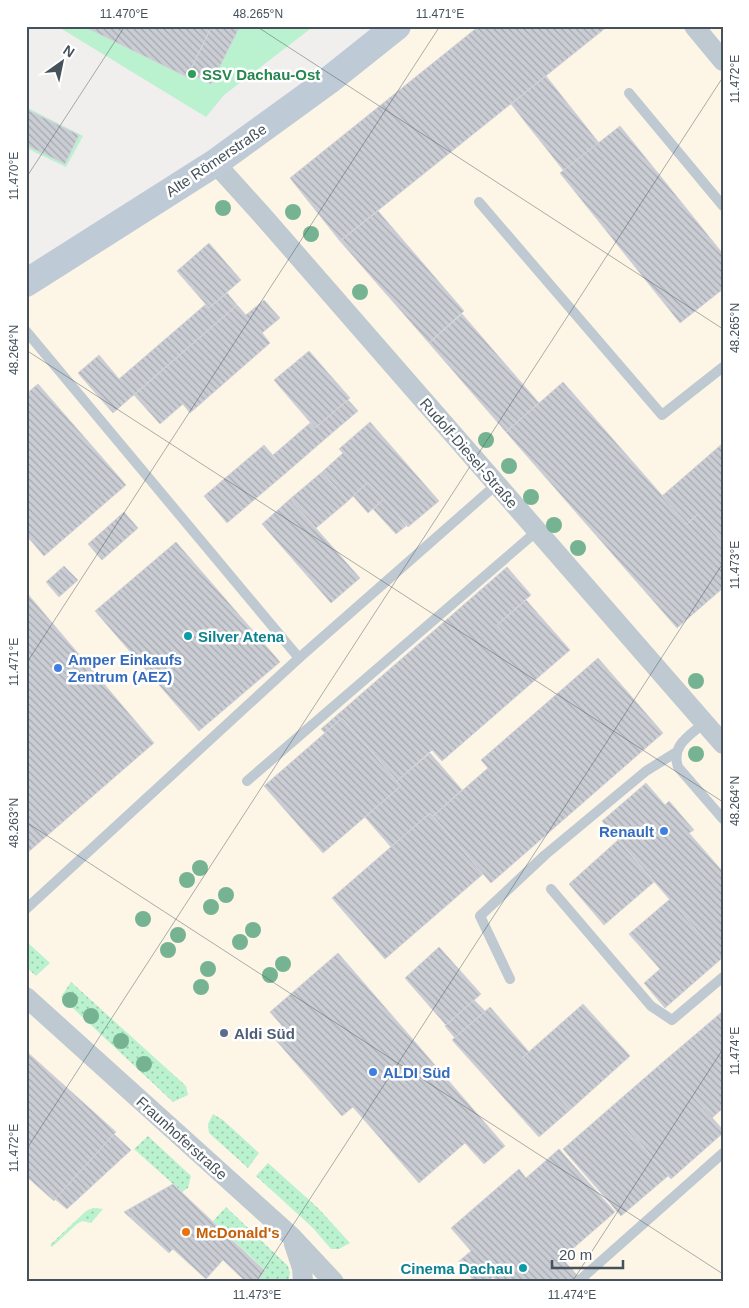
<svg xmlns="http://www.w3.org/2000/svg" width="749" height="1308" font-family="Arial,sans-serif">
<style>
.commercial{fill:#fdf6e6}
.grass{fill:url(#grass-dots)}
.pitch{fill:#baf1ce}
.building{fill:url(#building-back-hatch);stroke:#d2d4da}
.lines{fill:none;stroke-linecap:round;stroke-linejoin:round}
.lane{stroke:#bec9d1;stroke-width:10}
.street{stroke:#bec9d1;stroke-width:20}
.secondary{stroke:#becad6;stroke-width:28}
.tree{fill:#76b393}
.ticks{fill:none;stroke:#45525c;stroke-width:1;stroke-opacity:0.45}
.leisure-dot{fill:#2e9e5b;stroke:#fff;stroke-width:2}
.culture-dot{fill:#0f9aa8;stroke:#fff;stroke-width:2}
.shop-dot{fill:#3f7fe0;stroke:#fff;stroke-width:2}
.service-dot{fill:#5c6f8a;stroke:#fff;stroke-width:2}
.food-dot{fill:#e8710a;stroke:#fff;stroke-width:2}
.labels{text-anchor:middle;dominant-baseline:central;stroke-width:5;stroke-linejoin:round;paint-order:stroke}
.leisure-label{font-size:15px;font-weight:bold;fill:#27864d;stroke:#fff;text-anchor:start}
.street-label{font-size:15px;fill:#45525c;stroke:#fff}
.culture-label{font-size:15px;font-weight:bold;fill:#0d838f;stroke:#fff;text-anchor:start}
.shop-label{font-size:15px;font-weight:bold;fill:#366cbe;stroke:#fff;text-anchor:start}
.service-label{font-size:15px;font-weight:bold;fill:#4e5e75;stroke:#fff;text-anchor:start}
.food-label{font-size:15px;font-weight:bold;fill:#c56008;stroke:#fff;text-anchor:start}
.neatline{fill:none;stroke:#45525c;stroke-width:2}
.ticks-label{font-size:12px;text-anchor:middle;fill:#45525c}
</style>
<defs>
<pattern id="grass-dots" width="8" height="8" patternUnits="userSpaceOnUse" patternTransform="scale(1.25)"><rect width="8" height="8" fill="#baf1ce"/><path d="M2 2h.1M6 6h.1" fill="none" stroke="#99c6aa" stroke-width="1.8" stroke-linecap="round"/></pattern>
<pattern id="building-back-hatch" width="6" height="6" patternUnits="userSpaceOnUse" patternTransform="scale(1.25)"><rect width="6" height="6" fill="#cacdd3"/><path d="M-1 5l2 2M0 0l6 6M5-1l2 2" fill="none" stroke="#a6a9ae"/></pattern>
</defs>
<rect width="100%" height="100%" fill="#f1eeee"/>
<polygon class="commercial" points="391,26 723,26 723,1282 26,1282 26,283"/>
<g class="grass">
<polygon points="26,941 50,963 36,976 26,967"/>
<polygon points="71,982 186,1086 188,1095 173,1102 61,997"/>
<polygon points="213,1114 223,1120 259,1153 248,1168 209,1133 208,1124"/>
<polygon points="148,1136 191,1176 188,1188 182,1192 134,1149"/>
<polygon points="268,1163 318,1208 350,1243 339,1249 331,1249 313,1228 256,1176"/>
<polygon points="226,1207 288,1266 290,1273 288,1282 255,1282 265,1270 213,1221"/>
<polygon points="93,1208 103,1209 91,1223 82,1221 77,1224 52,1247 50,1245 86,1211"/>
</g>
<g class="pitch">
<polygon points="57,26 314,26 224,95 206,117"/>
<polygon points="26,107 83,136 66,167 26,148"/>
</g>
<g class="building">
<polygon points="83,26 212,26 187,77"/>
<polygon points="212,26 240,26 211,84 189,73"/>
<polygon points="479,26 608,26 340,241 290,178"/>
<polygon points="546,76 599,143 564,171 511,104"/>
<polygon points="26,109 79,135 65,164 26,145"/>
<polygon points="620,126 723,254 723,289 680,323 560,173"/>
<polygon points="378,211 464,311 429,343 340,241"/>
<polygon points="209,243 241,280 209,308 177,271"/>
<polygon points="227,293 237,305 113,413 78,373 99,355 119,379 206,304 209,308"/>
<polygon points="264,300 280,318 262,333 270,343 190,413 183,404 160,424 134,395 237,305 246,315"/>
<polygon points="462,314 539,403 506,432 429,343"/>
<polygon points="309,351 350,398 315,428 274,380"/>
<polygon points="563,382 687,524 698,514 723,543 723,588 677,628 506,432"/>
<polygon points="38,384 126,485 44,556 26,535 26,394"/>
<polygon points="348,400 358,411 332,433 322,422"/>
<polygon points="322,422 332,433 287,472 273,455 310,423 315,428"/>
<polygon points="370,422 439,501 408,527 368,482 348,501 322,472 343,453 339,449"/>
<polygon points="723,443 723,543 698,514 687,524 662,496"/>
<polygon points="264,445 287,472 227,523 204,496"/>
<polygon points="322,472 348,501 316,528 290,499"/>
<polygon points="368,482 384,499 368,513 353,496"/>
<polygon points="290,499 360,578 331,603 262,524"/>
<polygon points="384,499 406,526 396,534 373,509"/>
<polygon points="124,512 138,528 102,560 88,544"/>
<polygon points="176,542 280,662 199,731 95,611"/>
<polygon points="64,566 78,580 59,597 46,582"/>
<polygon points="507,567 531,595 497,625 541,675 442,761 432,750 397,781 342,718 325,733 321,729"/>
<polygon points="26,592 154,743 26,854"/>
<polygon points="526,600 570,650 541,675 497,625"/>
<polygon points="598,658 663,733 491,883 433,816 488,768 481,760"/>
<polygon points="342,718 401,786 323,853 264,786"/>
<polygon points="430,753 462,790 433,816 430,813 391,847 365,817 401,786 397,781"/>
<polygon points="646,783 665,805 669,801 694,830 689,833 723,872 723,957 721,959 602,821"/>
<polygon points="430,813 483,874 385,959 332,898"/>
<polygon points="618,840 654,882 604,925 569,884"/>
<polygon points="670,899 721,959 665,1008 644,983 660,969 629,934"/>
<polygon points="439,947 481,994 446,1025 405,978"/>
<polygon points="338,953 505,1146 484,1164 465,1143 419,1183 353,1107 342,1116 274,1038 285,1029 270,1012"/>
<polygon points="474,1000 485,1011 455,1038 445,1026"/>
<polygon points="583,1004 630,1056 570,1110 523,1057"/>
<polygon points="490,1007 529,1052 523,1057 570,1110 539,1137 452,1040"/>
<polygon points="723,1011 723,1108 712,1118 663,1062"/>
<polygon points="26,1051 116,1132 54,1201 26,1176"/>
<polygon points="663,1062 723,1130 723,1133 671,1179 610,1108"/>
<polygon points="610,1108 668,1176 621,1216 563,1149"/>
<polygon points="114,1134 131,1150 67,1209 55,1199"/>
<polygon points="559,1149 615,1212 562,1258 583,1282 498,1282 493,1277 487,1282 475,1282 458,1262 471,1251 451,1228 519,1169 526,1178"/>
<polygon points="173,1184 265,1271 255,1282 246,1282 223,1260 206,1279 173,1249 169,1253 124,1212"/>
</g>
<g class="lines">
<g class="lane">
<polyline points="629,93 723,206"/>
<polyline points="479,202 662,415 723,367"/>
<polyline points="26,331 299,658"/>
<path d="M704,723C689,736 671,745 678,767L723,819"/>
<polyline points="247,781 537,531"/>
<polyline points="551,889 651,1006 672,1020 723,977"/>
<polyline points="26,909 299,658 497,484"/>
<polyline points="510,979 480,916 545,855 646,771 675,753"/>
<polyline points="581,1279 723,1153"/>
</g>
<g class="street">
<polyline points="694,26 723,61"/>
<polyline points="215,163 262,215 723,744"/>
<polyline points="26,997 292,1237 334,1282"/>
<polyline points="294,1244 302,1268 303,1282"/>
</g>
<polyline class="secondary" points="26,283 215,163 328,81 397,26"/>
</g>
<g class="tree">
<circle cx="223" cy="208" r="8"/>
<circle cx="293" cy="212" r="8"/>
<circle cx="311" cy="234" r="8"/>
<circle cx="360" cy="292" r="8"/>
<circle cx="486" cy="440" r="8"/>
<circle cx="509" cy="466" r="8"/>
<circle cx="531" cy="497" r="8"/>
<circle cx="554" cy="525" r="8"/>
<circle cx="578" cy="548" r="8"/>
<circle cx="696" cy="681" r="8"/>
<circle cx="696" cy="754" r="8"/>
<circle cx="200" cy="868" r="8"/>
<circle cx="187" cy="880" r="8"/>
<circle cx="226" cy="895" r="8"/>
<circle cx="211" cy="907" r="8"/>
<circle cx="143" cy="919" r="8"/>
<circle cx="253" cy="930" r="8"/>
<circle cx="178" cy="935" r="8"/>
<circle cx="240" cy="942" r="8"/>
<circle cx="168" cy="950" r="8"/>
<circle cx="283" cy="964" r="8"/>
<circle cx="208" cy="969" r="8"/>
<circle cx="270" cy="975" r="8"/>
<circle cx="201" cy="987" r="8"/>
<circle cx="70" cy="1000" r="8"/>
<circle cx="91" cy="1016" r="8"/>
<circle cx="121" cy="1041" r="8"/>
<circle cx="144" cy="1064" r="8"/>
</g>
<path class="ticks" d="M256,26L723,329M26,178L125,26M26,350L723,802M26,664L440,26M26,822L723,1274M26,1150L723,77M256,1282L723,563M572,1282L723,1049"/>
<circle class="leisure-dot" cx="192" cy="74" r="5"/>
<g class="culture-dot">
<circle cx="188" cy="636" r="5"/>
<circle cx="523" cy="1268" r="5"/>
</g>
<g class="shop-dot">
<circle cx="58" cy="668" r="5"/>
<circle cx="664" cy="831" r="5"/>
<circle cx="373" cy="1072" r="5"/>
</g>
<circle class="service-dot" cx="224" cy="1033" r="5"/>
<circle class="food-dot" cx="186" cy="1232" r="5"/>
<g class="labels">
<g class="leisure-label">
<text x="202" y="74">SSV Dachau-Ost</text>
</g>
<g class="street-label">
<text transform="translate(216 160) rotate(-34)">Alte Römerstraße</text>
<text transform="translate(469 453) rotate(49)">Rudolf-Diesel-Straße</text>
<text transform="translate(182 1138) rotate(42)">Fraunhoferstraße</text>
</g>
<g class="culture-label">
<text x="198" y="636">Silver Atena</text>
<text x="513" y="1268" text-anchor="end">Cinema Dachau</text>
</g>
<g class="shop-label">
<text x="68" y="659">Amper Einkaufs<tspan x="68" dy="17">Zentrum (AEZ)</tspan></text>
<text x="654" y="831" text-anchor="end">Renault</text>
<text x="383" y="1072">ALDI Süd</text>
</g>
<g class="service-label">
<text x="234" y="1033">Aldi Süd</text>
</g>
<g class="food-label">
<text x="196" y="1232">McDonald's</text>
</g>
</g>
<rect width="749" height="1308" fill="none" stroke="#ffffff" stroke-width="55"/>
<g transform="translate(62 62) rotate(33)" stroke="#ffffff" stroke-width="4" paint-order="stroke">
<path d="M0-4L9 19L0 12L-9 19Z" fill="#45525c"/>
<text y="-8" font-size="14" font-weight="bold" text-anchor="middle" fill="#45525c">N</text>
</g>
<path d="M552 1260v8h71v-8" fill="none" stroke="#45525c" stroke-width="2.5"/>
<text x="559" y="1260" font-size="15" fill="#45525c" stroke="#ffffff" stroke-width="4" paint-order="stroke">20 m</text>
<rect x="28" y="28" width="694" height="1252" class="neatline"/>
<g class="ticks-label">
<text x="124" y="18">11.470°E</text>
<text x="258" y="18">48.265°N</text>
<text x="440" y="18">11.471°E</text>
<text transform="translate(735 79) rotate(-90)" y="4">11.472°E</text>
<text transform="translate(14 176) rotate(-90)" y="4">11.470°E</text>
<text transform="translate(735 328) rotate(-90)" y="4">48.265°N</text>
<text transform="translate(14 350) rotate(-90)" y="4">48.264°N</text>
<text transform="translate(735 565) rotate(-90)" y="4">11.473°E</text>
<text transform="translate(14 662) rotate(-90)" y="4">11.471°E</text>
<text transform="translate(735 801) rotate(-90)" y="4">48.264°N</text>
<text transform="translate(14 823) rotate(-90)" y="4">48.263°N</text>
<text transform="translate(735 1051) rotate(-90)" y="4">11.474°E</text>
<text transform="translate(14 1148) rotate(-90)" y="4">11.472°E</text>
<text x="257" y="1299">11.473°E</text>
<text x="572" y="1299">11.474°E</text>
</g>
</svg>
